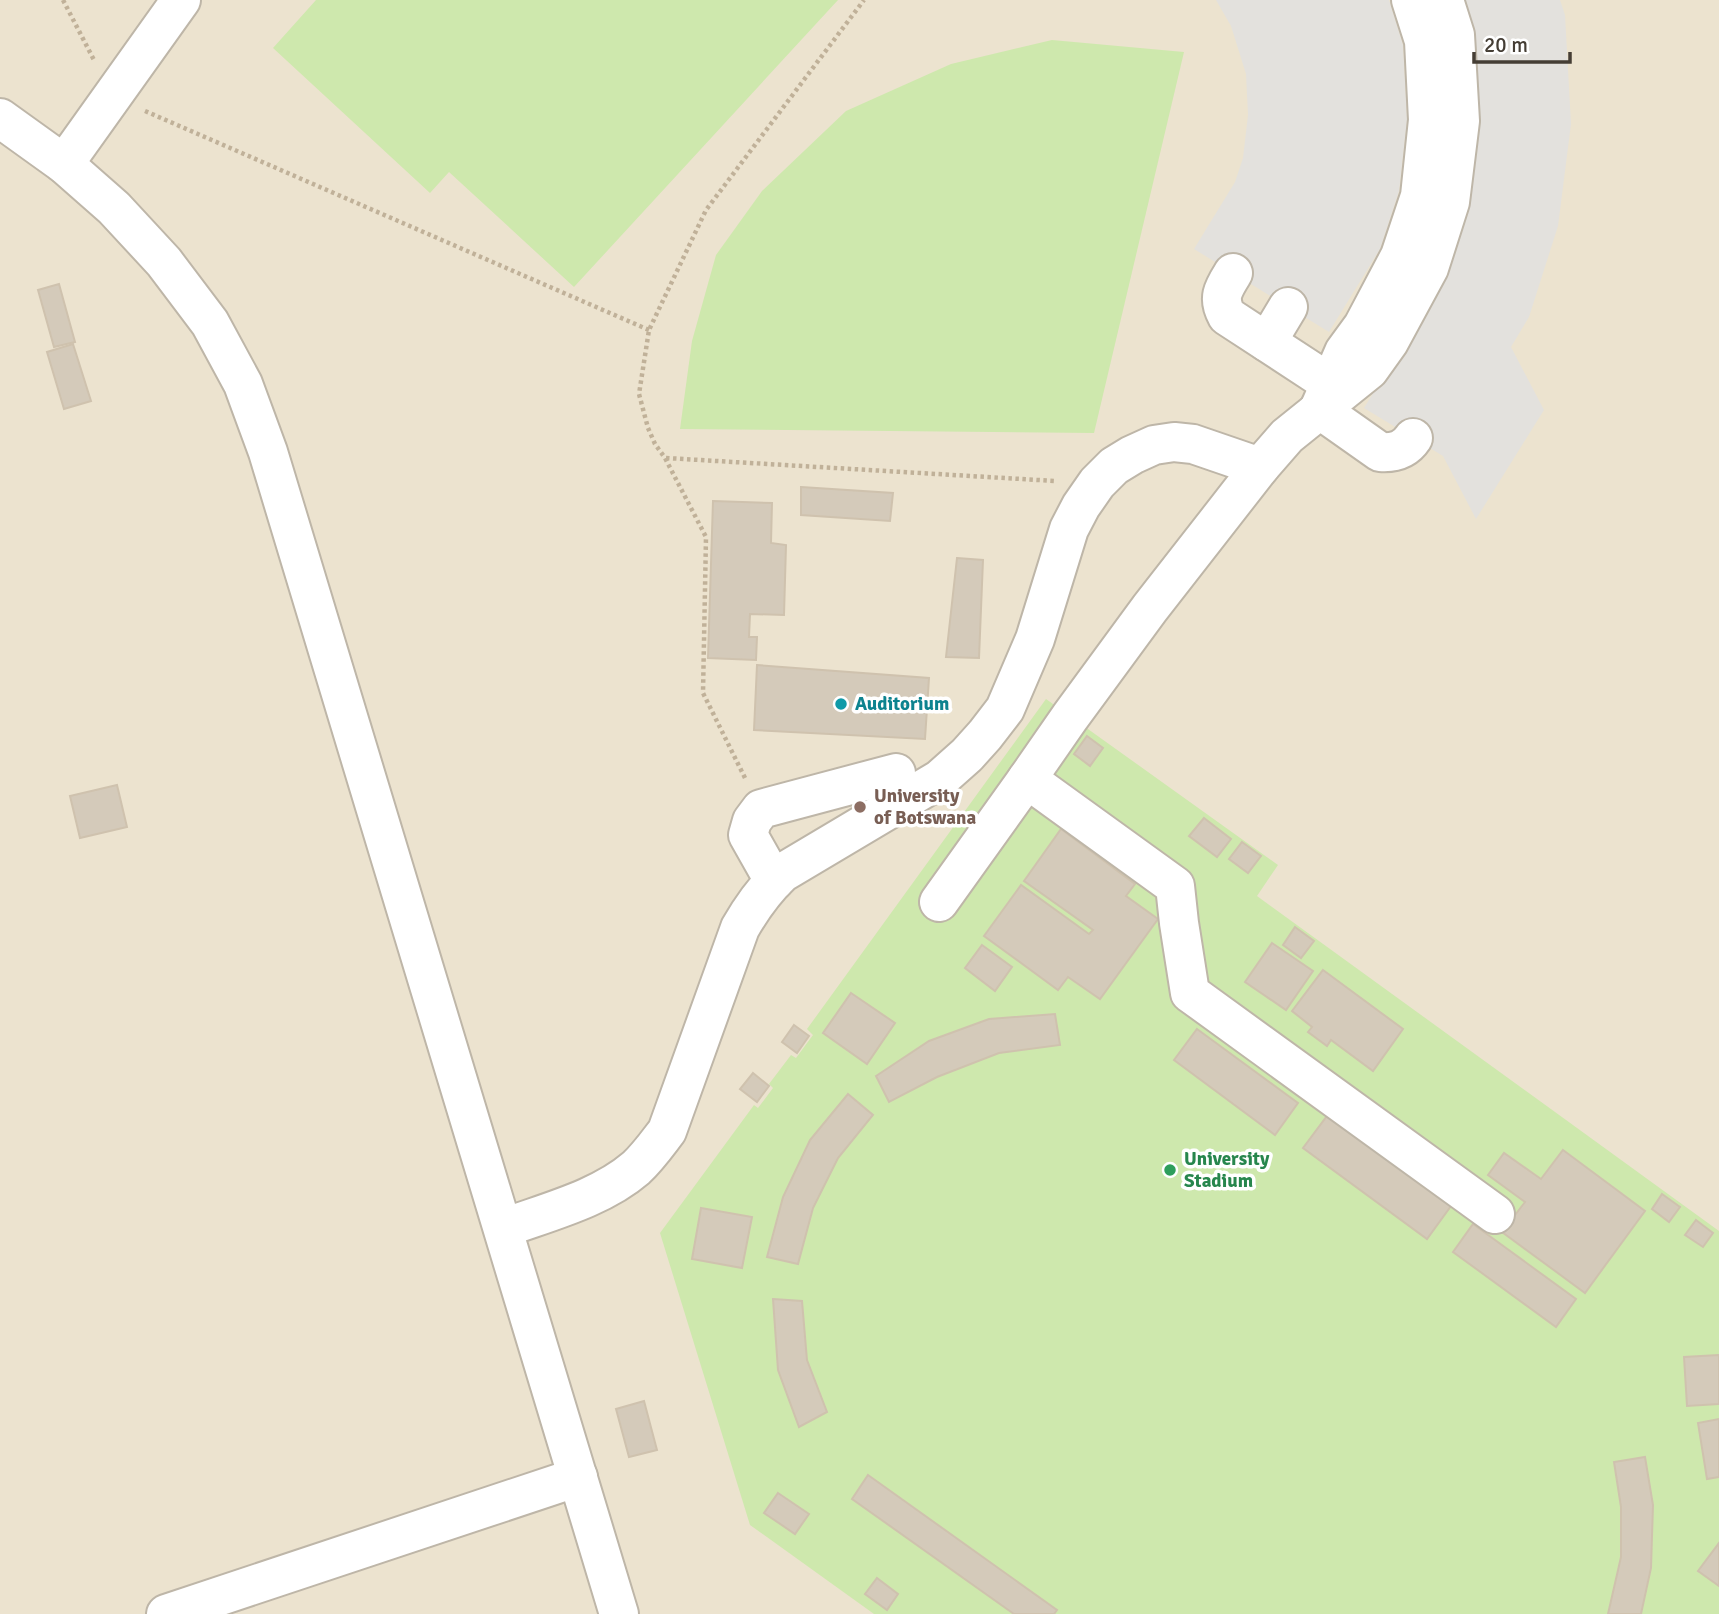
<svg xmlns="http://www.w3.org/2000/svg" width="1719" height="1614" font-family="Signika,sans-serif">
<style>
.education{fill:#ece3cf}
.green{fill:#cee8ad}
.parking{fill:#e3e1dd}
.building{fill:#d4caba;stroke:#cfc2ae;stroke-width:2}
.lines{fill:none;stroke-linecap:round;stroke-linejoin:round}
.minor-casing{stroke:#beb6a8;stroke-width:42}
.path{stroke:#c0b199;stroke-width:4.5;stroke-dasharray:3.5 3.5;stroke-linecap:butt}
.minor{stroke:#fff;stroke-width:38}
.culture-dot{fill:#0f9aa8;stroke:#fff;stroke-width:2.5}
.education-dot{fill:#8d6e63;stroke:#fff;stroke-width:2.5}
.leisure-dot{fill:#2e9e5b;stroke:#fff;stroke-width:2.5}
.labels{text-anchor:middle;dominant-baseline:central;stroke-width:7;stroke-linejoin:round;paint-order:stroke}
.culture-label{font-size:19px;font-weight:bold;fill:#0d838f;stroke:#fff;text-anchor:start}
.education-label{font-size:19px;font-weight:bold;fill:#785e54;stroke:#fff;text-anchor:start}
.leisure-label{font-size:19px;font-weight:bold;fill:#27864d;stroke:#fff;text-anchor:start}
</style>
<rect width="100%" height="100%" fill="#f3eee5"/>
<rect class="education" x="0" y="0" width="1719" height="1614"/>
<g class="green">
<polygon points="316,0 838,0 574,287 449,172 430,193 273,48"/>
<polygon points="1052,40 1184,52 1094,433 680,429 692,341 716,255 762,191 846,111 951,64"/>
<polygon points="1046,699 1278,865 1257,896 1719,1231 1719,1614 874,1614 750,1525 660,1233 754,1105 758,1108 773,1088 769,1084 791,1055 796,1058 813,1035 807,1029"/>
</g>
<g class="parking">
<polygon points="1216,0 1389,0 1403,45 1407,120 1399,191 1380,249 1329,332 1194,249 1235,182 1243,158 1248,115 1246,74 1231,26"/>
<polygon points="1462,0 1560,0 1565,15 1571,124 1558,226 1529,317 1511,347 1544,410 1476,519 1443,456 1364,408 1444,278"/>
</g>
<g class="building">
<polygon points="59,284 75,342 54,347 38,290"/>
<polygon points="73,344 91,401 64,409 47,352"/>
<polygon points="801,487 893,493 890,521 801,515"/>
<polygon points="713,501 772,503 771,543 786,545 784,615 750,614 749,637 757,637 756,660 708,658"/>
<polygon points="957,558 983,560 979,658 946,657"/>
<polygon points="757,665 929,678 925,739 754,730"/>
<polygon points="1087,736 1103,748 1090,766 1074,754"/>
<polygon points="117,785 127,827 80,838 70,796"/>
<polygon points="1204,818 1231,839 1217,857 1189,836"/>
<polygon points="1061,829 1135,884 1126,896 1158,919 1100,999 1068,977 1058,990 984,936 1021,885 1089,934 1093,930 1024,881"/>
<polygon points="1242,842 1261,856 1248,873 1229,859"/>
<polygon points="1295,927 1314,941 1301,958 1283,945"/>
<polygon points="1272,943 1313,971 1286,1010 1245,982"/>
<polygon points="982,945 1012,967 995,991 965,968"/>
<polygon points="1323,970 1403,1029 1373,1071 1331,1040 1327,1046 1308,1032 1312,1027 1292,1011"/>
<polygon points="851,993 895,1023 867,1064 823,1033"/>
<polygon points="1055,1014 1060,1045 999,1053 937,1077 889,1102 876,1076 929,1041 989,1019"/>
<polygon points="794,1025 809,1036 797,1053 782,1042"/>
<polygon points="1197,1029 1298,1103 1275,1135 1174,1060"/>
<polygon points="753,1073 769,1086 757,1102 740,1089"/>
<polygon points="848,1094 873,1115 838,1158 813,1208 798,1264 767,1257 783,1197 810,1140"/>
<polygon points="1327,1116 1451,1206 1427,1239 1303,1148"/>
<polygon points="1563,1150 1645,1211 1585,1293 1502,1232 1525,1202 1488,1175 1504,1153 1541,1179"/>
<polygon points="1662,1194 1680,1207 1669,1222 1652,1209"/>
<polygon points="701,1208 752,1217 742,1268 692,1259"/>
<polygon points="1696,1220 1713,1233 1703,1247 1685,1235"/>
<polygon points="1473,1224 1576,1299 1556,1327 1453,1252"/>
<polygon points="773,1299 802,1301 807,1360 827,1412 799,1427 778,1370"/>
<polygon points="1719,1355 1719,1404 1687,1406 1684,1357"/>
<polygon points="644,1401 657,1450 629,1457 616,1409"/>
<polygon points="1719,1419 1719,1477 1707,1479 1698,1423"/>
<polygon points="1645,1457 1653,1505 1651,1568 1641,1614 1608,1614 1621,1557 1621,1507 1614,1462"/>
<polygon points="868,1475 1057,1610 1054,1614 1014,1614 852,1499"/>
<polygon points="778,1493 809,1514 795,1534 764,1513"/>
<polygon points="1719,1543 1719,1586 1698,1571"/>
<polygon points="877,1578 898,1594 887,1610 865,1594"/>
</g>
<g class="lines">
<defs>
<g id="minor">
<polyline points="0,118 64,164 114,208 164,262 210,323 243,384 268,452 619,1614"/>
<polyline points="64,164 181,0"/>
<path d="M1233,273C1223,289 1217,298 1227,316L1331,384"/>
<polyline points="1267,342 1288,307"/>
<polyline points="1320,407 1344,352 1363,326 1400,256 1420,196 1428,120 1424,41 1411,0"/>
<path d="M1319,409L1380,452C1394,453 1405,450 1413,438"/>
<polyline points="1027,779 1175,886 1179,923 1190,993 1495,1214"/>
<polyline points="774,881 748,835 752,821 761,809 896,773"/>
<polyline points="939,902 1027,779 1070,717 1150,608 1260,467 1287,436 1369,370 1389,342 1429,268 1450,202 1460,121 1455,35 1444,0"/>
<path d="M504,1228C547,1212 600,1199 636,1168C648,1157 657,1144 667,1131L740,928C752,907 764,890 782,873L940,779L967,755L985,735L1005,709L1035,639L1069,529L1081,506L1097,483L1114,466L1132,455L1154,445L1174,442L1193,444L1260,467"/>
<polyline points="166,1614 578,1477"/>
</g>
</defs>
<use href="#minor" class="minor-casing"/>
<g class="path">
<polyline points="63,0 95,62"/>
<polyline points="145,111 649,330"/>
<polyline points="666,458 1055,481"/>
<polyline points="745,778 703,693 706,537 665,458 655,444 648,428 639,394 649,330 706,210 864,0"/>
</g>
<use href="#minor" class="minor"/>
</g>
<circle class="culture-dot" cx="841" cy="704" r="7"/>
<circle class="education-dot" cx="860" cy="807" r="7"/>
<circle class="leisure-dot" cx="1170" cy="1170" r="7"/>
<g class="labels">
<g class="culture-label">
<text x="855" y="704">Auditorium</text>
</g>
<g class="education-label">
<text x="874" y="796">University<tspan x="874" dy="22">of Botswana</tspan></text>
</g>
<g class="leisure-label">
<text x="1184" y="1159">University<tspan x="1184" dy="22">Stadium</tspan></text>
</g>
</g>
<path d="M1474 52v10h96v-10" fill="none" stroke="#453e35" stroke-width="3.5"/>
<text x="1484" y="52" font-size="21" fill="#453e35" stroke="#ffffff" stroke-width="5" paint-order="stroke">20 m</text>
</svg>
